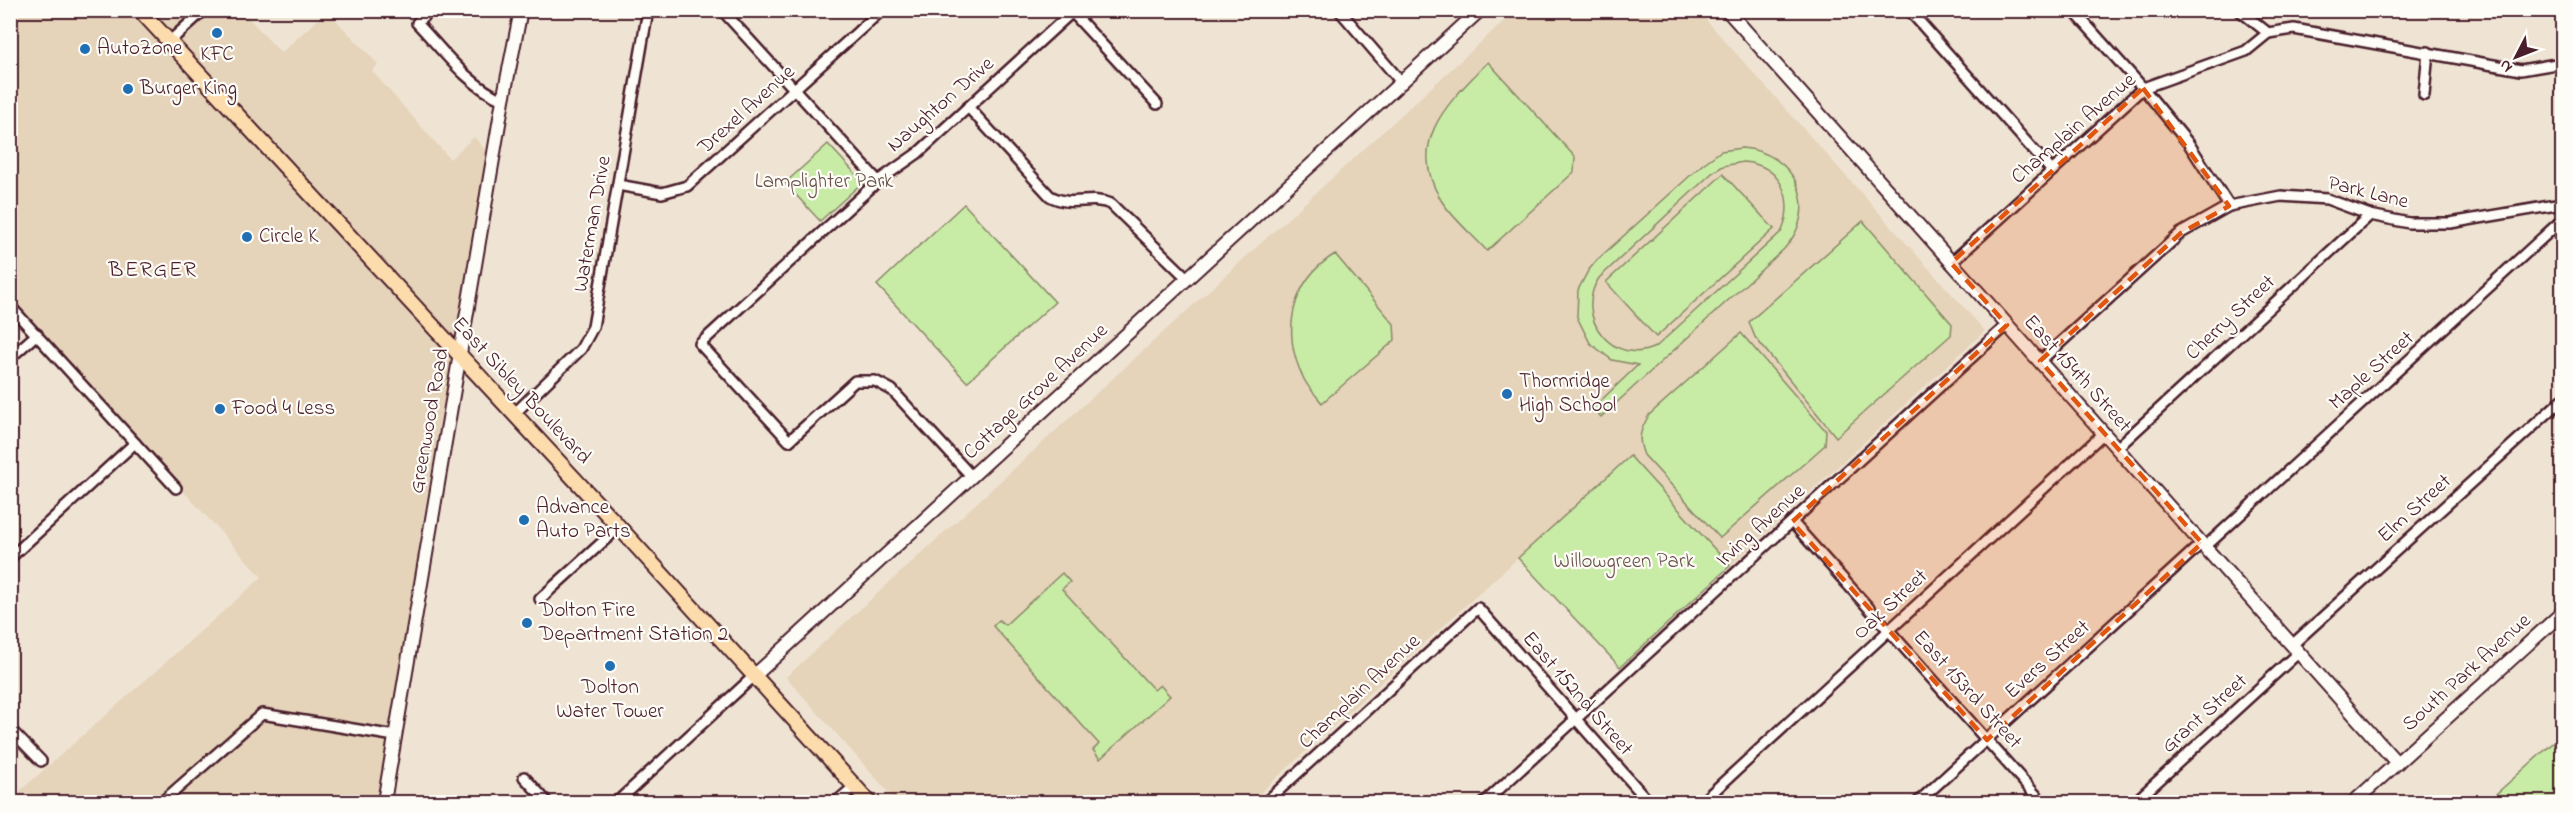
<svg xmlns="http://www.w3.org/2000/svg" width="2573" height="813" font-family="'Indie Flower',sans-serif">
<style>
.built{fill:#e5d3ba}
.green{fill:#c8eca5;stroke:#898668;stroke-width:1.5;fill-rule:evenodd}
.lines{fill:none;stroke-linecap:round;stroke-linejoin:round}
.street-casing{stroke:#4a1f2b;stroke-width:14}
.secondary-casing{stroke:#4a1f2b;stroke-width:16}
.primary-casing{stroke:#4a1f2b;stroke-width:18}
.street{stroke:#fdfcf7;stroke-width:9}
.secondary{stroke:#fdfcf7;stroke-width:12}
.primary{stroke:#fcdcac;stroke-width:14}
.marked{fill:#e0560e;fill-opacity:0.2;stroke:#e0560e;stroke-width:4.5;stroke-dasharray:12 8;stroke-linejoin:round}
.poi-dot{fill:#1f6fb2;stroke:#fdfcf7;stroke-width:2}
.labels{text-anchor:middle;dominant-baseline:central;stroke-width:4.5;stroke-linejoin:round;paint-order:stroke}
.poi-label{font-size:21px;fill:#4a1f2b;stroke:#fdfcf7;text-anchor:start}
.street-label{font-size:21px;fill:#4a1f2b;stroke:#fdfcf7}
.park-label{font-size:21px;fill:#6a524a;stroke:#fdfcf7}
.neighbourhood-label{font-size:22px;letter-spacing:1.5px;fill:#4a1f2b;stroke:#fdfcf7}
</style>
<rect width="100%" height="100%" fill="#efe4d3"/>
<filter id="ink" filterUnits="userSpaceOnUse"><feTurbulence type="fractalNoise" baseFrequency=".0167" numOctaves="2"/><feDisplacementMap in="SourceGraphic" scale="12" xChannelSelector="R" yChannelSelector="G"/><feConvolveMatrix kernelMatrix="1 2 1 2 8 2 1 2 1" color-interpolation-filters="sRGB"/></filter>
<g filter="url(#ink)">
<g class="built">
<polygon points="11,11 242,11 281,53 327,11 378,64 372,71 450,159 474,137 487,152 419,542 429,542 383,802 11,802 11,799 262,577 11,303"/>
<polygon points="1515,11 1698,11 1985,331 1730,566 1630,456 1250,802 897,802 786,677"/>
</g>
<g class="green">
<path d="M1488,62L1575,157L1574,172L1487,251C1473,235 1452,218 1441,200C1405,141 1449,102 1488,62Z"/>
<polygon points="828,144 863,182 820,221 785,183"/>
<path d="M1742,148C1795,152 1822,208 1784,249L1601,417L1593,408L1638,365L1612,360L1590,343L1577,317L1578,290L1588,271L1597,260L1703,164L1721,151ZM1743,162C1781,165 1795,198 1782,231L1657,346C1614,369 1573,317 1599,278L1712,173L1723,166Z"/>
<polygon points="1723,174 1774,229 1656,337 1606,282"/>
<polygon points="964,204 1055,302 967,382 877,285"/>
<polygon points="1863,221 1952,324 1951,335 1836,437 1755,337 1749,322"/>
<path d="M1335,254L1394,324L1395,340L1322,403C1316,395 1307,387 1303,377C1281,332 1291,281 1335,254Z"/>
<path d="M1741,333L1826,431L1825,445L1720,538L1644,455C1637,438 1640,431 1649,415Z"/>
<polygon points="1630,456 1730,566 1620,667 1518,558"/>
<polygon points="1062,573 1070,582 1062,589 1154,690 1160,685 1170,696 1100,759 1093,750 1099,744 993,626 999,620 1005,625"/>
<polygon points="2562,735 2562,802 2487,802"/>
</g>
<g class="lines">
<defs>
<g id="street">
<path d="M430,10L417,23C442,49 468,86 503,100"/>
<polyline points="722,10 878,181"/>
<polyline points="1339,10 1402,83"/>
<polyline points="1909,10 2052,171"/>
<polyline points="2073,10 2143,88 2189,144 2229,206"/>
<polyline points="2239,10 2268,33 2294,29 2521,70 2562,63"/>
<polyline points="169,42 204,10"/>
<polyline points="2424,95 2428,52"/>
<path d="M968,107L1050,196C1071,208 1091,195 1111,204L1188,279"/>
<polyline points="618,185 662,193 687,186 882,10"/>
<polyline points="1951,263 2143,88 2246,51 2268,33"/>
<polyline points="10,306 176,488"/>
<polyline points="10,358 37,334"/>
<polyline points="2040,361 2181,233 2229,206 2281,196 2327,199 2370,215 2409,223 2450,223 2562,204"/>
<polyline points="514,414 581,349 593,327 648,10"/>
<polyline points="2117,448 2370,215"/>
<polyline points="972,477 892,390 875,381 855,381 789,441 700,344 878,181 918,153 1072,12 1157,104"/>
<polyline points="1792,522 2042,802"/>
<polyline points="2205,547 2562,220"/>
<polyline points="10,558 135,443"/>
<polyline points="540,599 619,527"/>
<polyline points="2292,645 2562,400"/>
<polyline points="10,729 41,761"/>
<polyline points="524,777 547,802"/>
<polyline points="162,802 262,714 395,736"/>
<polyline points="617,802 754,676"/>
<polyline points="836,802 855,786"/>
<polyline points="1266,802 1478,608 1649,802"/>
<polyline points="1485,802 2007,325"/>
<polyline points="1702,802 2104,433"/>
<polyline points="1918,802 2202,543"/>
<polyline points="2135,802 2299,652"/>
</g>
<g id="secondary">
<polyline points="1727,10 2397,763"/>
<polyline points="754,676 1480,10"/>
<polyline points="384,802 503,100 521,10"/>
<polyline points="2354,802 2562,613"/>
</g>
<polyline id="primary" points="140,10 619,527 869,802"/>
</defs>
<use href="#street" class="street-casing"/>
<use href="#secondary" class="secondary-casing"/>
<use href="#primary" class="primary-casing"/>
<use href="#street" class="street"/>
<use href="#secondary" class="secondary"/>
<use href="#primary" class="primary"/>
</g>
</g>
<path class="marked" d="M2143,88L2229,206L2181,233L2040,361L2202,543L1987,740L1792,522L2007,325L1951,263Z"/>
<g class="poi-dot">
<circle cx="217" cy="33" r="6"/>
<circle cx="85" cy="49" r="6"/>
<circle cx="128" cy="89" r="6"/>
<circle cx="247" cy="237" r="6"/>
<circle cx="1507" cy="394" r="6"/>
<circle cx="220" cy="409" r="6"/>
<circle cx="524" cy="520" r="6"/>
<circle cx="527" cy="623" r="6"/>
<circle cx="610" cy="666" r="6"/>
</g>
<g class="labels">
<g class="poi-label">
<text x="97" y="49">AutoZone</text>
<text x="217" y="55" text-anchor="middle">KFC</text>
<text x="140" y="89">Burger King</text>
<text x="259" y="237">Circle K</text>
<text x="1519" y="382">Thornridge<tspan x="1519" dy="24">High School</tspan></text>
<text x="232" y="409">Food 4 Less</text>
<text x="536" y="508">Advance<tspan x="536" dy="24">Auto Parts</tspan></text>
<text x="539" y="611">Dolton Fire<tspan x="539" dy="24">Department Station 2</tspan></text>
<text x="610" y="688" text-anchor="middle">Dolton<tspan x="610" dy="24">Water Tower</tspan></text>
</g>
<g class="street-label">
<text transform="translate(941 105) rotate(-41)">Naughton Drive</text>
<text transform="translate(747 110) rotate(-42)">Drexel Avenue</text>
<text transform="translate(2074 129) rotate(-41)">Champlain Avenue</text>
<text transform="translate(2368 193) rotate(14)">Park Lane</text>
<text transform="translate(593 224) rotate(-80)">Waterman Drive</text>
<text transform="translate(2231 318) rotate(-43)">Cherry Street</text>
<text transform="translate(2372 371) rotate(-42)">Maple Street</text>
<text transform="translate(2077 374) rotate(48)">East 154th Street</text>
<text transform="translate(521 391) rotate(47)">East Sibley Boulevard</text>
<text transform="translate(1036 392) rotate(-43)">Cottage Grove Avenue</text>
<text transform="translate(430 421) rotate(-80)">Greenwood Road</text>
<text transform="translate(2415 509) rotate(-42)">Elm Street</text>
<text transform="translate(1761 526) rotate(-42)">Irving Avenue</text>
<text transform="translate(1891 605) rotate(-43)">Oak Street</text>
<text transform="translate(2048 660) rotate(-42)">Evers Street</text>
<text transform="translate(2467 673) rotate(-42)">South Park Avenue</text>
<text transform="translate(1967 690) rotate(48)">East 153rd Street</text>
<text transform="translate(1360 692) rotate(-43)">Champlain Avenue</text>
<text transform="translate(1577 694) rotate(49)">East 152nd Street</text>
<text transform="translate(2205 714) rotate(-42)">Grant Street</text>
</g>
<g class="park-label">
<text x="824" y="182">Lamplighter Park</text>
<text x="1624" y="562">Willowgreen Park</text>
</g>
<g class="neighbourhood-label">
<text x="153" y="271">BERGER</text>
</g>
</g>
<rect width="2573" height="813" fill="none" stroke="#fdfcf7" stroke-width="36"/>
<rect x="18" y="18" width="2537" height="777" fill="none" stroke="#4a1f2b" stroke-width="2" filter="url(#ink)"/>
<g transform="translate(2516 57) rotate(228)" stroke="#fdfcf7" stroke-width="4.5" paint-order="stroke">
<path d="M0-4.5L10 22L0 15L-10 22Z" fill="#4a1f2b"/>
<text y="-9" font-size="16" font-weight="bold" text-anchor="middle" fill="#4a1f2b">N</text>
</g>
</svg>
